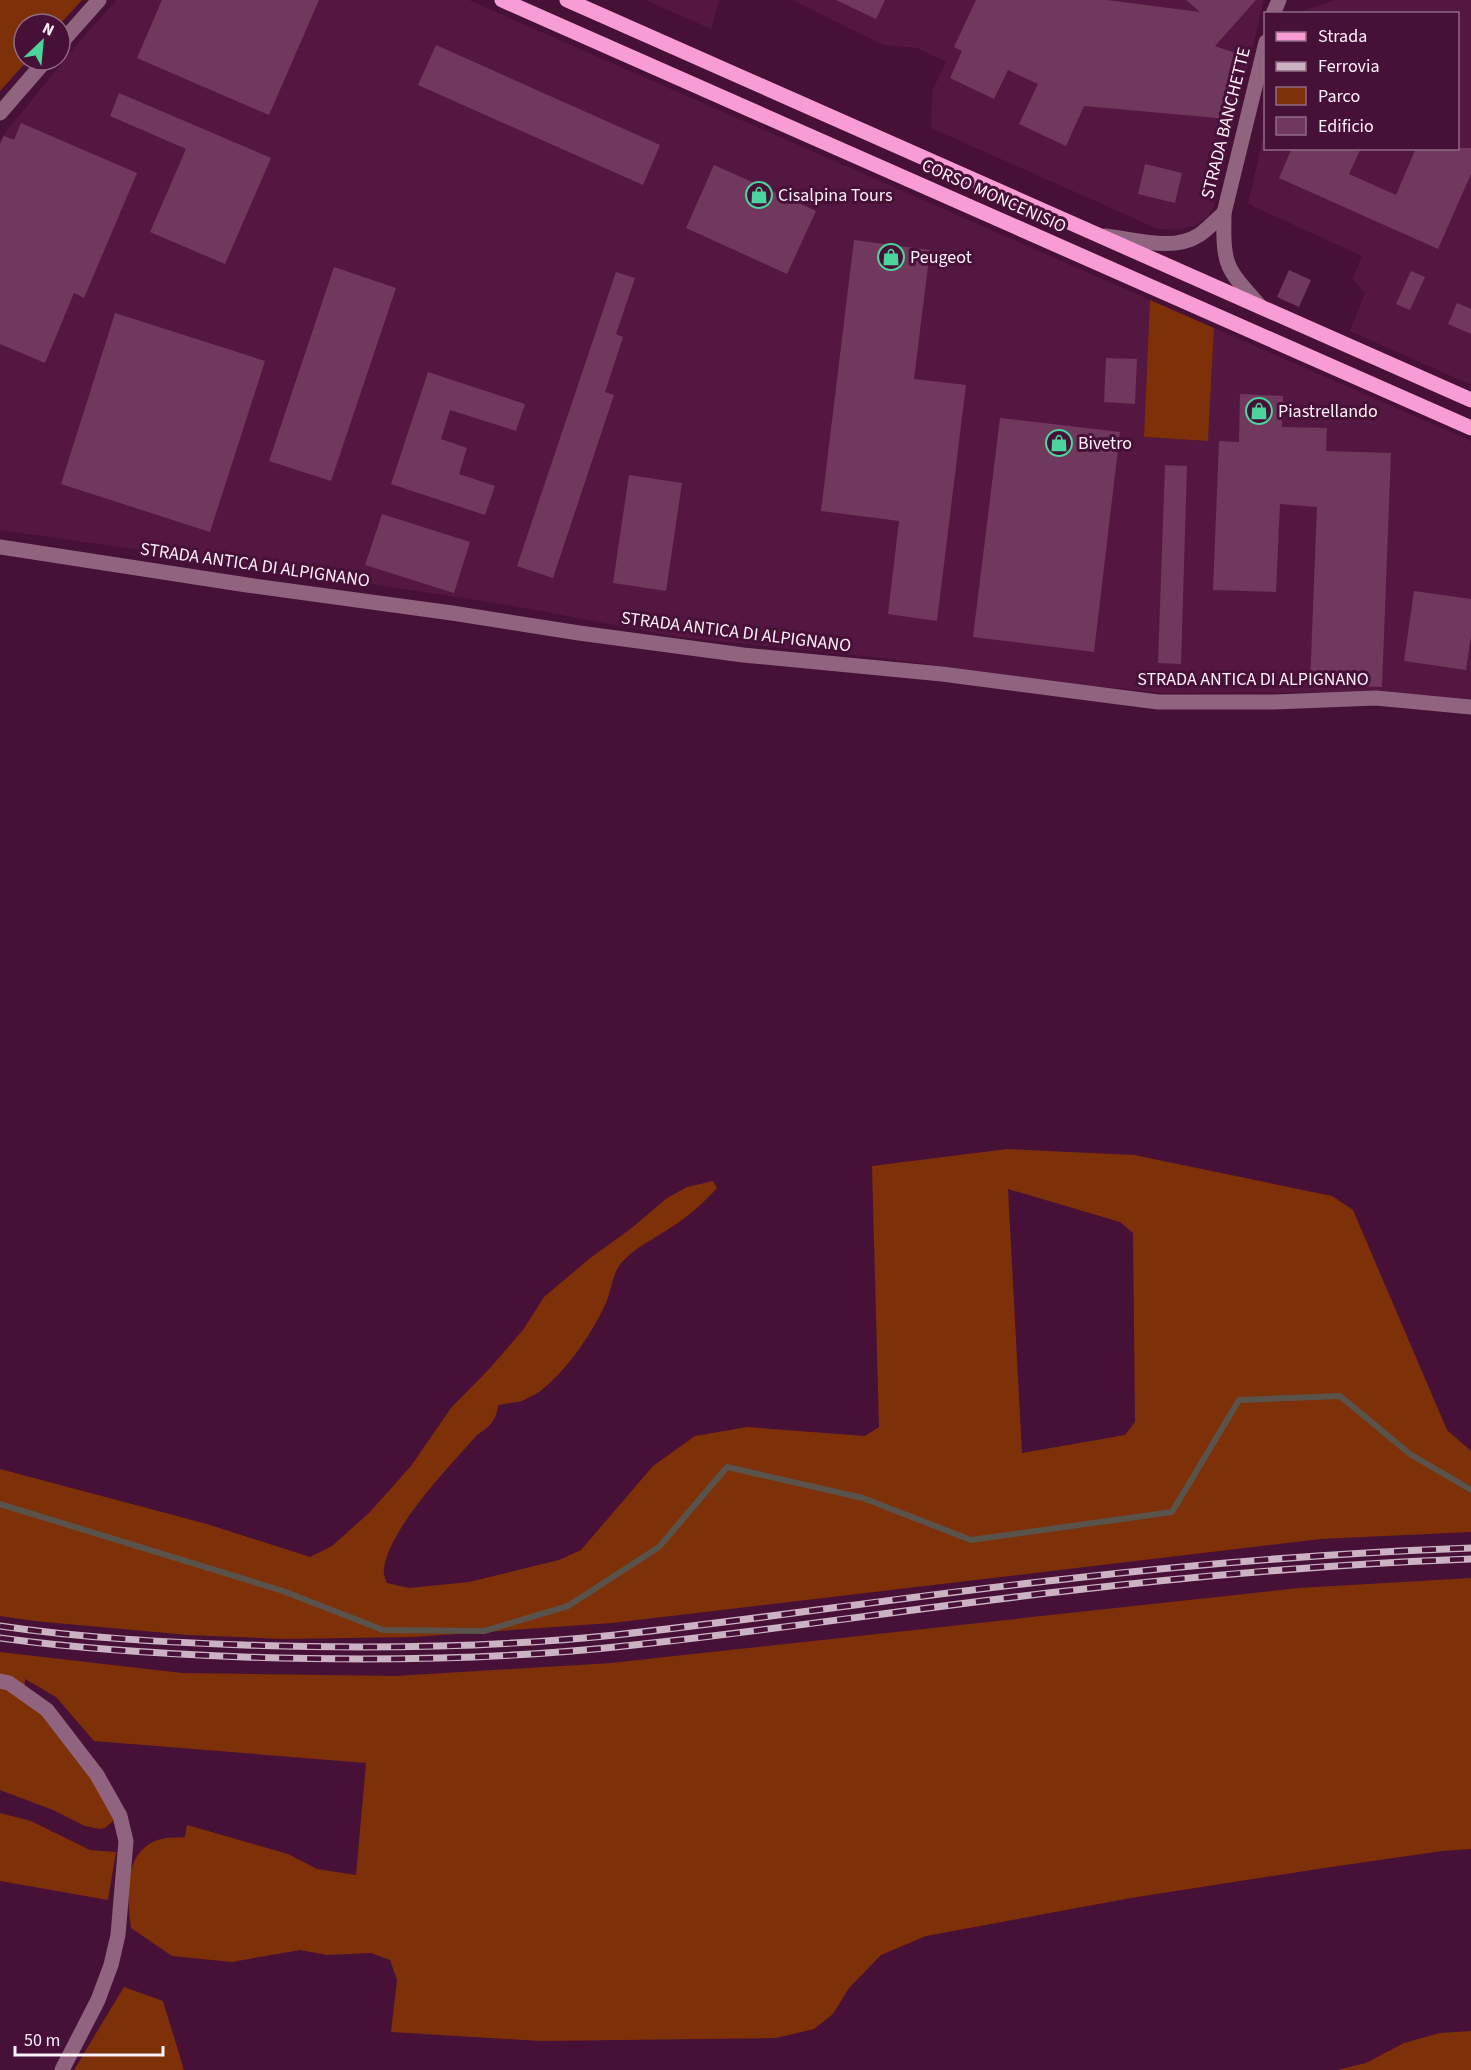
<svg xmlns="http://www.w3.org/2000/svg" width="1471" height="2070" font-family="'Source Sans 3',sans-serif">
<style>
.built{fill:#541742}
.green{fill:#7e3009;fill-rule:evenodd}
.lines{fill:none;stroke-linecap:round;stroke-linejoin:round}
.stream{stroke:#59534c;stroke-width:6}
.building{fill:#71385d}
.minor{stroke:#90647f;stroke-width:15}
.major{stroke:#f79cd5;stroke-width:15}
.rail-casing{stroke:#ccb3c3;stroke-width:7}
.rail{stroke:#471036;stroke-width:4.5;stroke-dasharray:14;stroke-linecap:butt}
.labels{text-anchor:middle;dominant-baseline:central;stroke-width:6;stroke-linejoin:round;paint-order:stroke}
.street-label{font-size:18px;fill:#fef0f8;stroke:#471036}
.poi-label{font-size:18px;fill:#fef0f8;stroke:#471036;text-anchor:start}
</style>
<rect width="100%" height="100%" fill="#471036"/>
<g class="built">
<polygon points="116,0 469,0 1150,300 1145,437 1208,441 1214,328 1471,441 1471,699 1383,692 1164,693 1076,684 882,658 679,637 508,605 240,564 0,530 0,139 79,42"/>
<polygon points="645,0 719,0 711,29"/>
<polygon points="792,0 1264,0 1214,206 1208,217 1195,226 1180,230 1158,229 931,128 932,91 946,62 917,48 883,45"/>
<polygon points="1335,0 1471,0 1471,385 1350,331 1365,293 1352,279 1362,256 1248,204 1265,128 1266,148 1458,148 1458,14 1296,13"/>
</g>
<g class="green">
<polygon points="0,0 82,0 60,24 24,24 24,60 28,60 0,91"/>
<polygon points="1150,300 1214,328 1208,441 1144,437"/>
<path d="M1007,1149L1134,1155L1332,1196L1353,1210L1447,1430L1471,1451V1532L1321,1539L612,1623L414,1637L283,1639L188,1635L34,1621L0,1616V1469L207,1524L310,1557L332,1546L369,1513L411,1466L451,1408L491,1367L523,1330L544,1297L589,1259L633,1227L667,1198L687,1187L713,1181L717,1188C702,1205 684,1220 664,1232C650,1241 635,1248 623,1261C611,1273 612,1293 604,1307C590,1336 569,1367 544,1388C539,1393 531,1396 524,1400C516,1404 506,1402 498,1406C496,1421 489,1427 477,1435C450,1466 389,1528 384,1569C383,1573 385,1578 387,1583L409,1588L469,1582L559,1560L581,1550L653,1466L695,1436L747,1427L865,1436L879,1427L872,1166ZM1008,1189L1120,1222L1133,1233L1135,1422L1125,1435L1022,1453Z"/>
<path d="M1471,1578V1849L1442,1851L1324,1868L1131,1898L926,1936L881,1955L849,1988L833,2014L814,2029L776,2038L541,2041L391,2032L397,1980L390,1960L371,1953L327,1955L300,1950L232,1962L172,1956L131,1928C127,1896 122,1850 161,1839C168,1837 178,1838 185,1837L187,1825L288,1854L317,1869L356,1875L366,1763L94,1741L56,1697L25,1679L24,1696C62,1727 89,1775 114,1817L113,1821L105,1828L99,1829L85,1826L53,1810L0,1790V1652L182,1673L395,1676L611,1663L1299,1588Z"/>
<polygon points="0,1813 31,1821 90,1850 116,1852 108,1900 0,1881"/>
<polygon points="124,1987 163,2001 184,2070 74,2070"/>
<polygon points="1471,2031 1471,2070 1337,2070 1366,2063 1404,2043 1440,2033"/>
</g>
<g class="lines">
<polyline class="stream" points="0,1504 283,1591 383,1630 484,1631 568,1606 659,1547 727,1467 863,1498 971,1540 1172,1512 1239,1400 1340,1396 1410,1454 1471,1490"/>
</g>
<g class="building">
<polygon points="162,0 319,0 269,115 137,58"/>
<polygon points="836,0 885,0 876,19"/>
<polygon points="976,0 1107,0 1200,12 1186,0 1256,0 1215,46 1238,54 1228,119 1084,106 1066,146 1019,124 1038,84 1008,70 994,99 950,78 962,51 954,47"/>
<polygon points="436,45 660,145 643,185 418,85"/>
<polygon points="119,93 271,158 225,264 150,232 186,149 110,116"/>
<polygon points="21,123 137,173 84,298 74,293 45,363 0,344 0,144 4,136 14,140"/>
<polygon points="1292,148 1361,148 1349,174 1396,195 1416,148 1471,148 1471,174 1438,249 1279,178"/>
<polygon points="1145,164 1182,173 1175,203 1138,194"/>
<polygon points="714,165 816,211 787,274 686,228"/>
<polygon points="854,240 930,250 914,379 966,385 937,621 888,614 899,521 821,511"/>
<polygon points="334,267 396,288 331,481 269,461"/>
<polygon points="1289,270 1311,280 1299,307 1277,297"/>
<polygon points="1411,271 1425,277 1410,310 1396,304"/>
<polygon points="616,272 635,278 616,334 623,337 605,392 614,395 553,578 517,566"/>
<polygon points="1457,303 1471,309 1471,334 1448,324"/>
<polygon points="115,313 265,361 210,532 61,484"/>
<polygon points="1106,358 1137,359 1135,404 1104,402"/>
<polygon points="428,372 525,404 516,431 450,410 441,439 467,448 459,474 495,486 485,515 391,484"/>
<polygon points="1240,394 1283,396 1282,427 1327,428 1326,451 1391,453 1382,687 1310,684 1317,507 1280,504 1276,592 1213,590 1219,441 1239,442"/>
<polygon points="1000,418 1120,432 1094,652 973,637"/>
<polygon points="1165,465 1187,466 1181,664 1158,663"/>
<polygon points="629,475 682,483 666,591 613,583"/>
<polygon points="382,514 470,542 454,593 365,565"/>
<polygon points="1414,591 1471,599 1471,635 1466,670 1404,661"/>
</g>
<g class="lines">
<g class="minor">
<polyline points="1273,14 1279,0"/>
<polyline points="60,44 99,0"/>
<polyline points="0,113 46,60"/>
<polyline points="1224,213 1266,42"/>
<path d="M1105,236C1134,239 1173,252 1199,235C1208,229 1216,220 1224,213C1223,266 1225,267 1260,306"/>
<polyline points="0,547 247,585 452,613 579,633 743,655 942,674 1119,697 1158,702 1274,702 1376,698 1471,707"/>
<polyline points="0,1681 9,1683 47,1710 97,1775 120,1816 126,1841 118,1935 111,1965 98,2000 62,2070"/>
</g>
<g class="major">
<polyline points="502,0 1471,428"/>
<polyline points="567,0 1471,400"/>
</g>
<defs>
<g id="rail">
<path d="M0,1626C81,1638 163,1642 244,1645C367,1649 492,1648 615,1635C762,1619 909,1596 1057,1580C1194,1564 1333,1553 1471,1548"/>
<path d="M0,1638C81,1649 163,1654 244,1657C368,1661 492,1660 615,1647C762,1632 909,1609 1057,1592C1194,1576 1332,1564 1471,1559"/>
</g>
</defs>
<use href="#rail" class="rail-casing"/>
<use href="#rail" class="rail"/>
</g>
<defs>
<symbol id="shop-ring" viewBox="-11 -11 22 22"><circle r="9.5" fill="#471036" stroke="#4bd49b" stroke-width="1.5"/><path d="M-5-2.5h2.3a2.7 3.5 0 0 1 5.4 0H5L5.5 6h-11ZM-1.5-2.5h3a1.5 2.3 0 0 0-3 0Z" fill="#4bd49b"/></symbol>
</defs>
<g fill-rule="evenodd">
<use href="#shop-ring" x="744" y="180" width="30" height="30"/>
<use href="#shop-ring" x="876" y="242" width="30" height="30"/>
<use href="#shop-ring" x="1244" y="396" width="30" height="30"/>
<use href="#shop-ring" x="1044" y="428" width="30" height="30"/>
</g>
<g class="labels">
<g class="street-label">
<text transform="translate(1226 123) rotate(-76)">STRADA BANCHETTE</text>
<text transform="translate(994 196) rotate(24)">CORSO MONCENISIO</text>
<text transform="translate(255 565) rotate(8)">STRADA ANTICA DI ALPIGNANO</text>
<text transform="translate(736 632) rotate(7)">STRADA ANTICA DI ALPIGNANO</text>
<text x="1253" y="679">STRADA ANTICA DI ALPIGNANO</text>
</g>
<g class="poi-label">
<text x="778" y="195">Cisalpina Tours</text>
<text x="910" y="257">Peugeot</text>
<text x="1278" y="411">Piastrellando</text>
<text x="1078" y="443">Bivetro</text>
</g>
</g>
<rect x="1264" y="12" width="195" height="138" fill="#471036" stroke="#906a84" stroke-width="1.5"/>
<rect x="1276" y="32" width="30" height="9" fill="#f79cd5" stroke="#906a84" stroke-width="1.5"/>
<text x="1318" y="42" font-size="18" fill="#fef0f8">Strada</text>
<rect x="1276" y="62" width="30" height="9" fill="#ccb3c3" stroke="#906a84" stroke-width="1.5"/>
<text x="1318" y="72" font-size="18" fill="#fef0f8">Ferrovia</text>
<rect x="1276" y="87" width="30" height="18" fill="#7e3009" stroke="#906a84" stroke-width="1.5"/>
<text x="1318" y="102" font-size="18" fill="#fef0f8">Parco</text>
<rect x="1276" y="117" width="30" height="18" fill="#71385d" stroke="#906a84" stroke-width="1.5"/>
<text x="1318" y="132" font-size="18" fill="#fef0f8">Edificio</text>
<g transform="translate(42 42) rotate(26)"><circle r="28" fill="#471036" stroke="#906a84" stroke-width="1.5"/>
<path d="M0-4.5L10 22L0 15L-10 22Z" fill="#4bd49b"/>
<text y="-9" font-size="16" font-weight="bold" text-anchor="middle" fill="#fef0f8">N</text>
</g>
<path d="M15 2046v9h148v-9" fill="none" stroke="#fef0f8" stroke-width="3"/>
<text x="24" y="2046" font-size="18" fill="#fef0f8" stroke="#471036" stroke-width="4.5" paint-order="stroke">50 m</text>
</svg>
